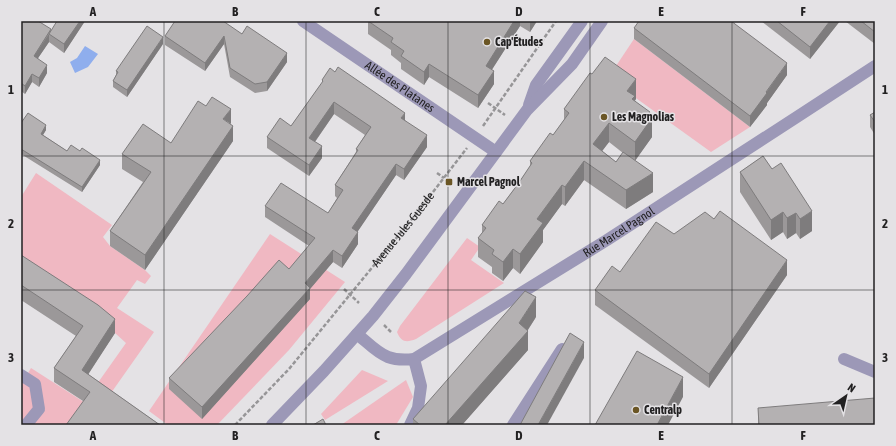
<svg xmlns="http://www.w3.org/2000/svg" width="896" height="446" font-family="'Asap Condensed',sans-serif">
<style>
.green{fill:#f0b8c2}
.water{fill:#8faeed}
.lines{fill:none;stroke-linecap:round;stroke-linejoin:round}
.path{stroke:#969597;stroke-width:2.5;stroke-dasharray:4 2;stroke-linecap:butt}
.minor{stroke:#9c98b7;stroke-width:12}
.wall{fill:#9b9899;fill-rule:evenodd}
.shaded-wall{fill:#7e7c7d}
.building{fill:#b4b1b2;stroke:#7e7c7d}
.grid{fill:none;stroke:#222122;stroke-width:1;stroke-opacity:0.55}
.poi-dot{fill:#6b5625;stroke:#e4e2e5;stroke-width:1.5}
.labels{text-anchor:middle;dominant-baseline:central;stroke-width:3;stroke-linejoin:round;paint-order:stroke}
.poi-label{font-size:12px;font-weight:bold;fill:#222122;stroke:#e4e2e5;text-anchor:start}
.street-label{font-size:12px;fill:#222122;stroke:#e4e2e5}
.neatline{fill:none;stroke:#222122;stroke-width:1.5}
.grid-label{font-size:13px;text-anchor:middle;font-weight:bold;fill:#222122}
</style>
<rect width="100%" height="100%" fill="#e4e2e5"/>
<g class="green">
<polygon points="634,39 750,127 711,152 608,78"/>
<polygon points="36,173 112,225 103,237 110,246 145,270 151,276 145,284 137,280 117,308 154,332 111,393 97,384 126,343 115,333 21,269 21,197"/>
<polygon points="270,234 345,282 289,350 217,425 168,425 149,411"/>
<path d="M467,238L480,247L471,260L504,283L416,339C406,343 401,342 397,332L400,326Z"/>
<polygon points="31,368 90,406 76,425 21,425 21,385"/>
<polygon points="362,370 388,381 325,420 321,414"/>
<polygon points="406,380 413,397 396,425 341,425"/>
</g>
<polygon class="water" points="85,46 98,54 88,67 75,73 70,62 77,58"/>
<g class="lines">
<g class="path">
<polyline points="488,103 505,115"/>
<polyline points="483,126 556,21"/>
<polyline points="437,173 444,178"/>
<polyline points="344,289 359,303"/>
<polyline points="384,325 391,332"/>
<path id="s1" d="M235,425L289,369L416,214L467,148"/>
</g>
<g class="minor">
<path id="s2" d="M303,21L496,152"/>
<polyline points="529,105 536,85 582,21"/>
<path id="s3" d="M357,334C367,342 377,353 388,357C396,360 405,360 414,359L607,240L803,113L875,66"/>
<polyline points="844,359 875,372"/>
<polyline points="21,375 35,384 39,409 26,425"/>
<polyline points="272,425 324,371 373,316 406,274 527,110 572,64 602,21"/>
<polyline points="410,425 418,408 421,386 414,359"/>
<polyline points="513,425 562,349"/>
</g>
</g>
<g class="wall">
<polygon points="21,21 51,30 85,21 64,53 49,42 38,58 47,73 39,87 32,82 25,94 21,91"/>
<polygon points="368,21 537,21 530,32 520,26 492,69 494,84 478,108 429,77 424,85 401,69 401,63 391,55 391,50 368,34"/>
<polygon points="761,21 840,21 810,59"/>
<polygon points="845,21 875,21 875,44"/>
<polygon points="634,28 787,75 767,103 767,105 750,127 634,39"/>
<polygon points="242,34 287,62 267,91 255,93 230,77 224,44 205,71 165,45 165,36"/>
<polygon points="163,44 127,97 113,87 113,81 116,75 116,71"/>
<path d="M592,74L636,99L635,101L650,116L652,137L635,160L653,192L626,209L584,180L565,206L562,204L543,230V242L520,274L513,268L503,281L492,273V267L478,257V238L482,234V225L503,204L530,167V161L553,135L564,120V109ZM609,142L623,153L616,162L602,151Z"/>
<polygon points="322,80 405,120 427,147 404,180 396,175 357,232 358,244 342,268 333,262 310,289 310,299 202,419 169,389 169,378 289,269 309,246 265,217 265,206 328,213 337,198 335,196 335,185 356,152 356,149 365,135 334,114 315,142 322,158 309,176 267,148 267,137 291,126 322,83"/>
<polygon points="875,112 875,135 870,127 870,115"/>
<polygon points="21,123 46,130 43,135 67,151 100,165 82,192 21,154"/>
<polygon points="231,124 233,141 145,270 110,246 110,231 143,182 122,169 122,154 171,143"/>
<polygon points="763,156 812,231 800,239 796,233 787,239 783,232 771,240 740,192 740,172"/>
<polygon points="674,234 787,275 709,388 595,305 595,290"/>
<polygon points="21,255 115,333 88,374 160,425 83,401 54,382 54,368 76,336 21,300"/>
<polygon points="536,317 528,330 528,350 462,425 413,425 413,419"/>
<polygon points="758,408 875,425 758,425"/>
</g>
<g class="shaded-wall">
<polygon points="80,21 85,21 64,53 64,44"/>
<polygon points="514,21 520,21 520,26 486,79 486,66"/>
<polygon points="530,21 537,21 530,32"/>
<polygon points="830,21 840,21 810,59 810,47"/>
<polygon points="49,34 49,42 34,64 34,56"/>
<polygon points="224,36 224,44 205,71 205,63"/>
<polygon points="163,37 163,44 127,97 127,90"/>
<polygon points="287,53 287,62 267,91 267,82"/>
<polygon points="787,63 787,75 767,103 767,105 750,127 750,116"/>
<polygon points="429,64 429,77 424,85 424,72"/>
<polygon points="47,65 47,73 39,87 39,78"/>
<polygon points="494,71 494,84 478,108 478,95"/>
<polygon points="32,74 32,82 25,94 25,86"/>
<polygon points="636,79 636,99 635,100 635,116 627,91"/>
<polygon points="334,102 334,114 309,150 309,138"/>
<polygon points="231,109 231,124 223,119"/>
<polygon points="650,112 650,121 652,118 652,137 635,161 635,142"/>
<polygon points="405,113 405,124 401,118"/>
<polygon points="609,123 609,142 593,163 593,144"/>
<polygon points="46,125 46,130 41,138 41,134"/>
<polygon points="233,126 233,141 145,270 145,255"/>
<polygon points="427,135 427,147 404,180 404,169"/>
<polygon points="322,146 322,158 309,176 309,165"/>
<polygon points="100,160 100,165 82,192 82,187"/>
<polygon points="584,161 584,180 565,206 565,187"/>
<polygon points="396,164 396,175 352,240 352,228"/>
<polygon points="653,173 653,192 626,209 626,190"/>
<polygon points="562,185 562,204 543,230 543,242 520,274 520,254 537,219"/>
<polygon points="812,211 812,231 800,239 800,219"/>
<polygon points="783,212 783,232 771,240 771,220"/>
<polygon points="796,213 796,233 787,239 787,218"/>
<polygon points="358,232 358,244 342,268 342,256"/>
<polygon points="513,249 513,268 503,281 503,262"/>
<polygon points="333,250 333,262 310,289 310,299 202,419 202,407"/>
<polygon points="787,260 787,275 709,388 709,374"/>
<polygon points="536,297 536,317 525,334 528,331 528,350 462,425 445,425 519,323"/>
<polygon points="115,319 115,333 82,384 82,370"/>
<polygon points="584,342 584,358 547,425 538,425"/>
<polygon points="683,377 683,397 668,425 657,425"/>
</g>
<g class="building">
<polygon points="21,21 38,21 51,29 34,56 47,65 39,78 32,74 25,86 21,83"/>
<polygon points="57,21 80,21 64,44 49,34"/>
<polygon points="175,21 223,21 242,34 247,26 287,53 267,82 255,84 230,68 224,36 205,63 165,36"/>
<polygon points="368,21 514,21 486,66 494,71 478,95 429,64 424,72 401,56 404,51 391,42 393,38"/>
<polygon points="639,21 731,21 787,63 766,92 767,93 750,116 634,28"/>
<polygon points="777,21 830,21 810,47"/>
<polygon points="861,21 875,21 875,32"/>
<polygon points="147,26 163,37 127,90 113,81 118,72 116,71"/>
<polygon points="605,57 636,79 627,91 635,96 632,99 650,112 648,115 652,118 635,142 609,123 593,144 616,162 623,152 653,173 626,190 584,161 565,187 562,185 537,219 543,223 520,254 513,249 503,262 492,254 494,250 478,238 486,228 482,225 499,201 503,204 518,184 532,163 530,161 550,133 553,135 569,113 564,109 590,73 592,74"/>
<polygon points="338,67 405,113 401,118 427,135 404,169 396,164 352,228 358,232 342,256 333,250 305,283 310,288 202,407 169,378 247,296 279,260 289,269 315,238 265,206 281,183 328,213 343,190 335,185 358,150 356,149 371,127 334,102 309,138 322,146 309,165 267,137 280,118 291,126 323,81 322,80 330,68 335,72"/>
<polygon points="212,97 231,109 223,119 233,126 145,255 110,231 151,172 122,154 143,124 171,143 198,101 206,106"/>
<polygon points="875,112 875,122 870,115"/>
<polygon points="28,113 46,125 41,134 67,151 71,145 80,151 82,148 100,160 82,187 21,149 21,123"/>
<polygon points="763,156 772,169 781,163 812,211 800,219 796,213 787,218 783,212 771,220 740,172"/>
<polygon points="720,211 787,260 709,374 595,290 612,266 620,272 656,222 674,234 705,212 714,219"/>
<polygon points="21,255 98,305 115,319 82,370 160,425 66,425 90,392 54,368 83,326 21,285"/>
<polygon points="525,291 536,297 519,323 528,331 445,425 420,425 413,419"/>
<polygon points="570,333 584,342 538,425 520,425"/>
<polygon points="637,351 683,377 657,425 595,425"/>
<polygon points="875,398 875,425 759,425 758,408"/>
<polygon points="323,419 326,425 313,425"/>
</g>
<path class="grid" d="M164,21V425M306,21V425M448,21V425M590,21V425M732,21V425M21,156H875M21,290H875"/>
<g class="poi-dot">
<circle cx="487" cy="42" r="4"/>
<circle cx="604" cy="117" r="4"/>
<rect x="445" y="178" width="8" height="8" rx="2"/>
<circle cx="636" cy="410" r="4"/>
</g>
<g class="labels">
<g class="poi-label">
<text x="495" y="42">Cap'Études</text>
<text x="612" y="117">Les Magnolias</text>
<text x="457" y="182">Marcel Pagnol</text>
<text x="644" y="410">Centralp</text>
</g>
<g class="street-label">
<text stroke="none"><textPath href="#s2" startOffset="117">Allée des Platanes</textPath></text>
<text stroke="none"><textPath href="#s1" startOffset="258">Avenue Jules Guesde</textPath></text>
<text stroke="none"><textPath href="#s3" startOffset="306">Rue Marcel Pagnol</textPath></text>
</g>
</g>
<rect width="896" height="446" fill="none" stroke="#e4e2e5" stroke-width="44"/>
<g transform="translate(846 396) rotate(34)" stroke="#e4e2e5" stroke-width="3" paint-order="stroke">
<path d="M0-3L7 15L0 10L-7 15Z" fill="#222122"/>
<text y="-6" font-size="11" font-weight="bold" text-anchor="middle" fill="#222122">N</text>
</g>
<rect x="22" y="22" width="852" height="402" class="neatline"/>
<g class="grid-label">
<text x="93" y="16">A</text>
<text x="235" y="16">B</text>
<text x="377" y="16">C</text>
<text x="519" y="16">D</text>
<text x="661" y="16">E</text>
<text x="803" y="16">F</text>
<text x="11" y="94">1</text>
<text x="885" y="94">1</text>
<text x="11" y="228">2</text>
<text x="885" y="228">2</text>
<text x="11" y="362">3</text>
<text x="885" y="362">3</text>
<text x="93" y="440">A</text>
<text x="235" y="440">B</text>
<text x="377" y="440">C</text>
<text x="519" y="440">D</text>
<text x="661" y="440">E</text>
<text x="803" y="440">F</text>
</g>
</svg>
